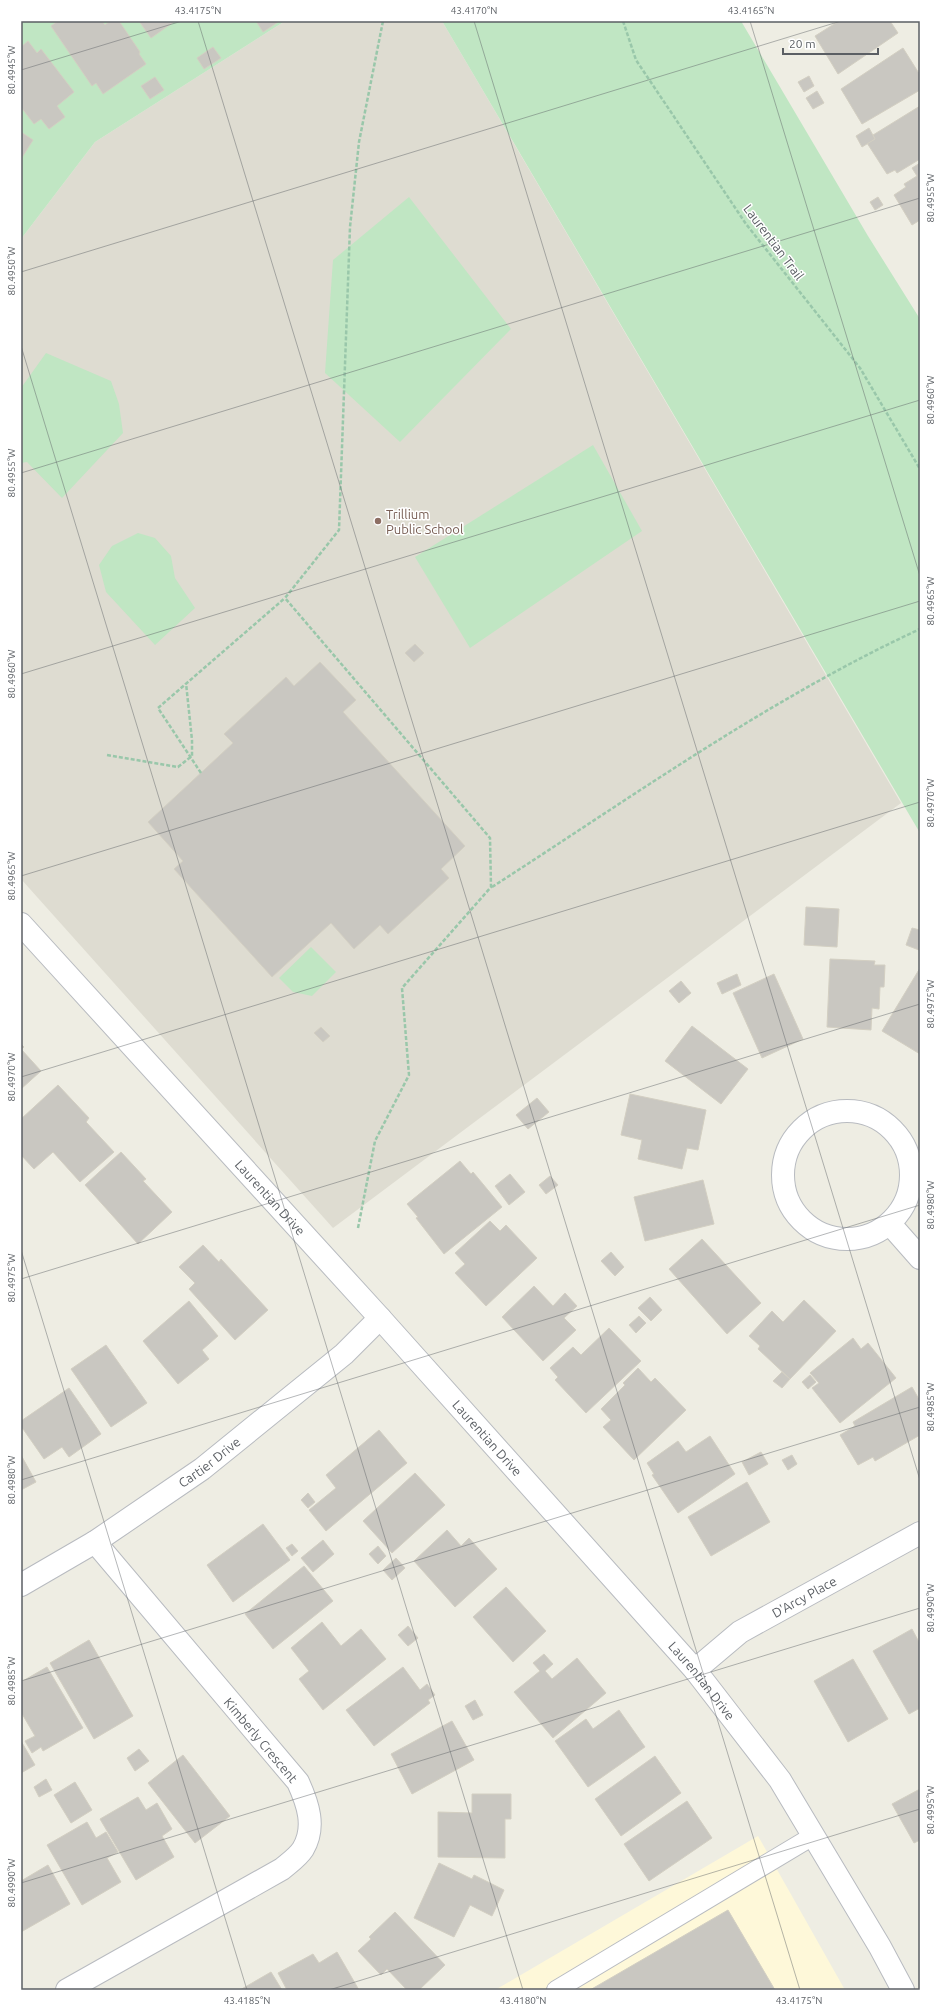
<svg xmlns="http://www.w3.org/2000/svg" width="941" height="2011" font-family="Ubuntu,sans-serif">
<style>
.commercial{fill:#fef8d9}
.education{fill:#dedcd1}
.green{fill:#c0e6c3}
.building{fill:#c9c7c1;stroke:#d3cfc2}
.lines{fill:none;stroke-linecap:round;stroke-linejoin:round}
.service-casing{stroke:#b8bbc0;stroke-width:20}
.minor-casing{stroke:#b8bbc0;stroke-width:24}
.path{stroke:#99c7aa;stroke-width:2.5;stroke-dasharray:4 2;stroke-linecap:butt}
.service{stroke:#fff;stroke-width:18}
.minor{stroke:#fff;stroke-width:22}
.ticks{fill:none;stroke:#5b5f64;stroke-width:1;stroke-opacity:0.45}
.education-dot{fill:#8d6e63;stroke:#fff;stroke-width:1.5}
.labels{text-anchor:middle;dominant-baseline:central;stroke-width:3;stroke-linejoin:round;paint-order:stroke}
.street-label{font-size:13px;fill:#5b5f64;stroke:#fff}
.education-label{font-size:13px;fill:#785e54;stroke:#fff;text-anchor:start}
.neatline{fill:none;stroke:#5b5f64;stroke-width:1.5}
.ticks-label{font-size:10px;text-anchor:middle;fill:#5b5f64}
</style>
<rect width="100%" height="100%" fill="#eeede3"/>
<polygon class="commercial" points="758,1836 845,1990 495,1990"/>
<polygon class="education" points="285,21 442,21 901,803 333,1228 21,879 21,239 95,142"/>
<g class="green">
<polygon points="21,21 285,21 95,142 21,239"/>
<polygon points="442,21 741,21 868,236 920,319 920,833"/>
<polygon points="409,197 511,329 400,442 325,373 333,260"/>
<polygon points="46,353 111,381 119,404 123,433 62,498 27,462 21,463 21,388"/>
<polygon points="593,445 642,531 470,648 415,557"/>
<polygon points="138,533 155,538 171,556 175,578 195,608 155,645 106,592 99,565 112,546"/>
<polygon points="311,947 336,972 312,996 293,992 279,978"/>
</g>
<g class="building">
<polygon points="58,21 102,21 105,25 110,21 119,21 140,52 139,54 146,64 103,94 96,83 92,86 51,26"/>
<polygon points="139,21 175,21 151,38"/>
<polygon points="256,21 278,21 278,22 263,32"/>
<polygon points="839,21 890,21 898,33 838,74 815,36"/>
<polygon points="28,41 37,53 41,49 74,92 57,106 65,117 49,129 41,119 34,124 21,107 21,47"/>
<polygon points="213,47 221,58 204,69 197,58"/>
<polygon points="903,48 920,75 920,90 862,124 841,89"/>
<polygon points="809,76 814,86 804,92 798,82"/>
<polygon points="155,77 164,90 150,99 141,86"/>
<polygon points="817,91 824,103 813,109 806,98"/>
<polygon points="920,106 920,159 897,173 895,170 887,174 867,143 875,139 873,135"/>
<polygon points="869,128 875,139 862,147 856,136"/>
<polygon points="21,132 33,140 21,159"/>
<polygon points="920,163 920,220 912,225 894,195 906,187 904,184 917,176 912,168"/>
<polygon points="878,197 883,205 875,210 870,202"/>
<polygon points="415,644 424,653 414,662 405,653"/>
<polygon points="320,662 356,700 343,712 465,846 441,869 449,878 388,934 380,925 354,949 331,923 272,977 174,869 183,861 148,822 233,743 224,734 286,677 294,686"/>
<polygon points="806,907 839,909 837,947 804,945"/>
<polygon points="912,928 920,930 919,950 906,945"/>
<polygon points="830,959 875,961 874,965 885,965 884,987 880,987 879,1009 872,1008 871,1030 827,1027"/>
<polygon points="920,968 920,1054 882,1031"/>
<polygon points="737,974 741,985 722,994 717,983"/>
<polygon points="774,974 803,1039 762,1058 733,993"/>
<polygon points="681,981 691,993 679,1003 669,991"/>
<polygon points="692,1026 748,1069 721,1104 665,1061"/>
<polygon points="321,1027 330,1036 323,1042 314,1033"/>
<polygon points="21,1044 24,1047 21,1049 41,1071 21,1089"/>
<polygon points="58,1085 89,1118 86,1122 114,1152 80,1182 53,1152 34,1169 21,1155 21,1119"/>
<polygon points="630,1094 706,1110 698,1150 687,1148 682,1169 638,1159 642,1140 621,1135"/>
<polygon points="537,1098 549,1112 528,1129 516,1115"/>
<polygon points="121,1152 146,1179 143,1181 172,1212 138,1244 85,1185"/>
<polygon points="460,1161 471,1174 473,1172 502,1207 444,1254 416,1218 418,1217 407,1204"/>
<polygon points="510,1174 525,1192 509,1205 495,1186"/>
<polygon points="550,1176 558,1185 546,1194 539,1185"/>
<polygon points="703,1180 714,1224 645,1241 634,1197"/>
<polygon points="490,1221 500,1231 506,1225 537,1258 486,1306 455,1273 465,1264 455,1253"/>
<polygon points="702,1239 761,1303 727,1334 669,1269"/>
<polygon points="203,1245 219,1262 221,1259 268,1310 235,1340 189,1289 195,1283 179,1267"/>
<polygon points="611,1252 624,1267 615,1276 601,1261"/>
<polygon points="534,1286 553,1306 565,1293 577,1306 564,1318 576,1330 543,1361 502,1317"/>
<polygon points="650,1297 662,1310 651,1321 638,1308"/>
<polygon points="804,1300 836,1331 790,1379 758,1349 760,1346 749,1336 772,1311 783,1322"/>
<polygon points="189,1301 218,1336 202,1350 209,1359 178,1384 143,1341"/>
<polygon points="639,1316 646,1323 636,1333 629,1325"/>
<polygon points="609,1328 641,1361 586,1413 555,1380 558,1377 550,1368 573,1347 581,1355"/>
<polygon points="853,1338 861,1349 868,1343 896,1378 840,1423 812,1388 819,1383 810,1373"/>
<polygon points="106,1345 147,1403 111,1427 71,1369"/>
<polygon points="638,1368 651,1382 655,1378 686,1410 634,1460 603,1427 611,1420 601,1409 625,1385 623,1383"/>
<polygon points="782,1372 790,1379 782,1388 773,1381"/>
<polygon points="810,1375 816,1382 808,1389 802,1382"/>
<polygon points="912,1387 920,1401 920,1435 875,1461 873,1457 858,1465 840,1435 855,1426 853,1422"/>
<polygon points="69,1388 101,1434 69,1457 62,1447 44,1459 21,1426 21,1421"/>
<polygon points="379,1430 407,1463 326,1531 309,1510 336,1488 326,1475"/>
<polygon points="710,1436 735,1474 678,1513 652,1475 654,1474 647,1463 678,1441 686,1452"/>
<polygon points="761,1452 768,1464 749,1475 742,1462"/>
<polygon points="21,1455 36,1482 21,1490"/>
<polygon points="792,1455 797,1464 788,1470 782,1460"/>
<polygon points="415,1473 445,1505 392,1553 363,1521"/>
<polygon points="747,1482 770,1522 711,1556 688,1517"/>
<polygon points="308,1493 315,1502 308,1508 301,1500"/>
<polygon points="263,1524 290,1560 233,1602 207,1565"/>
<polygon points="447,1530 461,1546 469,1538 497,1569 455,1607 414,1561"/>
<polygon points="323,1540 334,1554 313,1572 301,1558"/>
<polygon points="292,1544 298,1551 292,1556 286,1548"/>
<polygon points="378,1546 386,1556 378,1564 369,1554"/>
<polygon points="396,1558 405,1568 392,1580 383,1570"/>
<polygon points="304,1566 333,1601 273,1649 245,1614"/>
<polygon points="506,1587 546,1631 513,1662 473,1617"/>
<polygon points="322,1622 341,1646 361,1629 386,1659 323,1710 299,1679 309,1671 291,1648"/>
<polygon points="408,1626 418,1638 408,1646 398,1635"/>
<polygon points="912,1629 920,1644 920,1708 909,1714 873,1651"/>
<polygon points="89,1640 133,1716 94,1739 50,1663"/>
<polygon points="544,1654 553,1664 545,1671 552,1679 577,1658 606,1693 553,1738 514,1692 540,1671 533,1663"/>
<polygon points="853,1659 888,1719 848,1742 814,1681"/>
<polygon points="47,1667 83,1728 43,1751 41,1747 32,1753 25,1741 35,1736 21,1712 21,1682"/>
<polygon points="403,1667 420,1690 427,1684 435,1695 428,1700 430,1703 374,1746 346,1710"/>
<polygon points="475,1700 483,1715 473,1720 465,1706"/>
<polygon points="619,1710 645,1747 588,1787 555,1741 586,1719 593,1729"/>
<polygon points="452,1721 474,1760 412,1794 391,1754"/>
<polygon points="21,1741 35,1765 21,1773"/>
<polygon points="139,1749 149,1761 135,1771 127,1758"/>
<polygon points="183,1755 230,1816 195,1843 148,1783"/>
<polygon points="655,1756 681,1793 621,1836 595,1799"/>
<polygon points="46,1779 52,1790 39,1797 34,1787"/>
<polygon points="75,1782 92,1810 71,1823 54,1795"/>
<polygon points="920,1789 920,1840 914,1843 892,1804"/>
<polygon points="472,1794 511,1794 511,1819 505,1819 505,1858 438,1857 438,1812 472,1813"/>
<polygon points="138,1797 146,1810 157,1803 172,1829 162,1836 174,1857 136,1880 100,1819"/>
<polygon points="687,1801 712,1838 649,1881 624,1844"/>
<polygon points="87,1822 96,1838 106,1832 118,1852 107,1858 121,1882 82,1905 47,1845"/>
<polygon points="439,1863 472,1879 474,1875 504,1890 492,1916 470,1905 454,1937 414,1918"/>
<polygon points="48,1865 70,1904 21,1932 21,1881"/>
<polygon points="728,1910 775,1990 590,1990"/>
<polygon points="395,1912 445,1965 419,1990 407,1990 387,1969 381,1975 358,1951 371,1939 369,1937"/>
<polygon points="337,1952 359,1990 287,1990 278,1973 313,1954 319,1963"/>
<polygon points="271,1972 282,1990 240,1990"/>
</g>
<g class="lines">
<defs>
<polyline id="service" points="556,1990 813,1836"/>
<g id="minor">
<path id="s1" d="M21,924L380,1318L695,1670L780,1780L880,1947L903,1990"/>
<circle cx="847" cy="1175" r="64"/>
<polyline points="890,1224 920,1258"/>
<path id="s2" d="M21,1585L95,1542L202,1469L344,1354L380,1318"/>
<path id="s3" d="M695,1670L740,1632L920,1533"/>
<path d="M67,1990L282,1869C289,1863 298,1857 303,1849C316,1827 308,1804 298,1782L95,1542"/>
</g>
</defs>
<use href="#service" class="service-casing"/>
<use href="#minor" class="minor-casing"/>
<g class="path">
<polyline points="623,21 636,60 746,224 860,368 920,469"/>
<polyline points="107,755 178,767 192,756 192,740 186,683"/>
<polyline points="201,773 158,708 285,598"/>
<path d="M492,887C632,797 769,699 920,629"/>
<polyline points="358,1228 375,1141 409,1075 402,988 491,887 490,838 285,598 339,530 350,227 359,142 383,21"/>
</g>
<use href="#service" class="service"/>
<use href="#minor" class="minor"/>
</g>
<path class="ticks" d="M198,21L800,1990M474,21L920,1480M750,21L920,576M21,70L182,21M21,272L841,21M21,346L523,1990M21,473L920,198M21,674L920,400M21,876L920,601M21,1077L920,802M21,1250L247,1990M21,1279L920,1004M21,1480L920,1205M21,1681L920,1407M21,1883L920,1608M329,1990L920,1809"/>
<circle class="education-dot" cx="378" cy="521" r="4"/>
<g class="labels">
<g class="street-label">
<text transform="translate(774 242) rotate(53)">Laurentian Trail</text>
<text stroke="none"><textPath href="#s1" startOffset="370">Laurentian Drive</textPath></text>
<text stroke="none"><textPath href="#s1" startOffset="694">Laurentian Drive</textPath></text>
<text stroke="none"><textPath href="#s2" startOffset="225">Cartier Drive</textPath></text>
<text stroke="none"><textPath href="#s3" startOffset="132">D'Arcy Place</textPath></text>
<text stroke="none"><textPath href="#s1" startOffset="1018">Laurentian Drive</textPath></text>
<text transform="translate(261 1740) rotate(50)">Kimberly Crescent</text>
</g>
<g class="education-label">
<text x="386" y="514">Trillium<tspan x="386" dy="15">Public School</tspan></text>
</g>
</g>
<rect width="941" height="2011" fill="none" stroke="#ffffff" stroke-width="44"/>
<path d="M783 48v6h95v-6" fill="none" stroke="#5b5f64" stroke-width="2"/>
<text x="789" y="48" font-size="12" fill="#5b5f64" stroke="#ffffff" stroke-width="3" paint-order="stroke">20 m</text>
<rect x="22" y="22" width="897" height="1967" class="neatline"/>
<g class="ticks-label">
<text x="198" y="14">43.4175°N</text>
<text x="474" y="14">43.4170°N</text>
<text x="751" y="14">43.4165°N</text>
<text transform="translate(11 70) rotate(-90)" y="4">80.4945°W</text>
<text transform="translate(930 198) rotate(-90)" y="4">80.4955°W</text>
<text transform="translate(11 271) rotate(-90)" y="4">80.4950°W</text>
<text transform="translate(930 400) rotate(-90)" y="4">80.4960°W</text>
<text transform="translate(11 473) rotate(-90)" y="4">80.4955°W</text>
<text transform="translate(930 601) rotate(-90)" y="4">80.4965°W</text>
<text transform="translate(11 674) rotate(-90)" y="4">80.4960°W</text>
<text transform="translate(930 803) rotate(-90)" y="4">80.4970°W</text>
<text transform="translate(11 876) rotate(-90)" y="4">80.4965°W</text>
<text transform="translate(930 1004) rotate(-90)" y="4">80.4975°W</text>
<text transform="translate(11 1077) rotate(-90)" y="4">80.4970°W</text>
<text transform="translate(930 1205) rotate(-90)" y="4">80.4980°W</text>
<text transform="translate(11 1278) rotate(-90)" y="4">80.4975°W</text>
<text transform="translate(930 1407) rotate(-90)" y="4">80.4985°W</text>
<text transform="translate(11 1480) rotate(-90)" y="4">80.4980°W</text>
<text transform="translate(930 1608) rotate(-90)" y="4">80.4990°W</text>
<text transform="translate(11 1681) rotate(-90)" y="4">80.4985°W</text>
<text transform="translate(930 1810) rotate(-90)" y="4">80.4995°W</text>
<text transform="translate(11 1883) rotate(-90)" y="4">80.4990°W</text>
<text x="247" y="2004">43.4185°N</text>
<text x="523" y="2004">43.4180°N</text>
<text x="799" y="2004">43.4175°N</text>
</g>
</svg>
